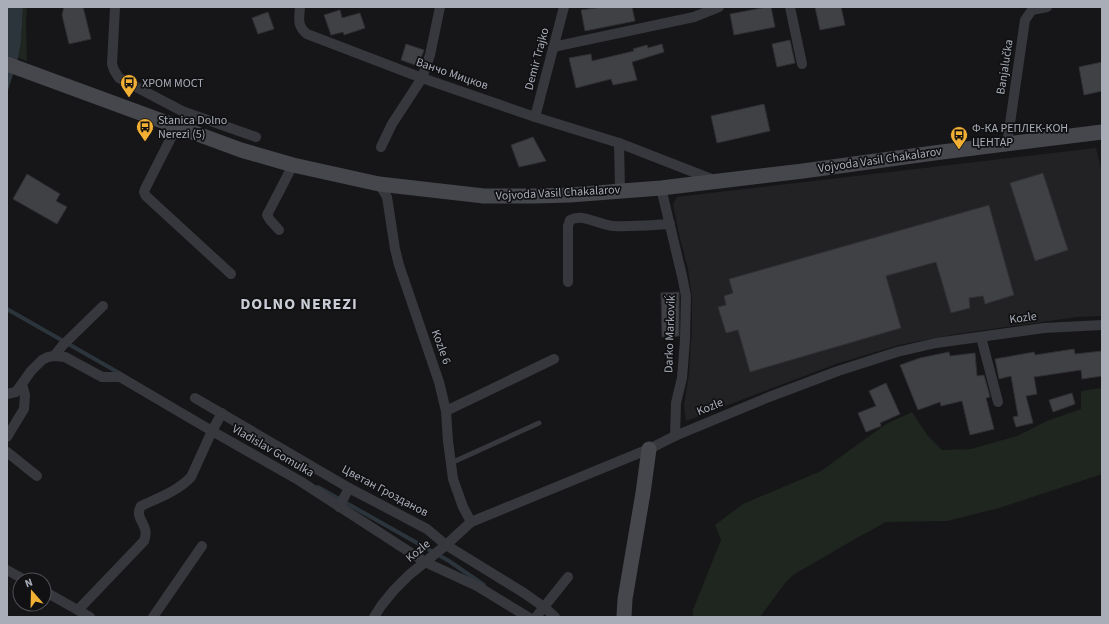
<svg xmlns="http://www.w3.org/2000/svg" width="1109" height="624" font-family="'Source Sans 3',sans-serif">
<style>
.built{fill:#222225}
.green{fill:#1e261f}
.water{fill:#2c353c}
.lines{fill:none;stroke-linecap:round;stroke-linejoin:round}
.stream{stroke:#2c353c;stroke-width:4}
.building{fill:#404145;stroke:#303034}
.lane{stroke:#37383d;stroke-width:5}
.street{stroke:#37383d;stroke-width:10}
.secondary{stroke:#45474d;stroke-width:15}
.labels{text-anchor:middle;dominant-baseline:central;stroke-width:3.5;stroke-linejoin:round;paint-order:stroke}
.street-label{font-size:12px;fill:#a8adb8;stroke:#111113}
.poi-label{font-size:12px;fill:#a8adb8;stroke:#111113;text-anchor:start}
.district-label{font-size:16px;font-weight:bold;letter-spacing:1px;fill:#c9ccd4;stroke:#111113}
</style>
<rect width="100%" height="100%" fill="#161618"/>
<polygon class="built" points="1096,148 1102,173 1102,316 1077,317 957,334 899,345 836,364 686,421 684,405 689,374 692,326 692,297 688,269 679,235 673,204 677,197"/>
<g class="green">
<polygon points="23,7 27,7 26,23 27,61 18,58 21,42"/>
<polygon points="1102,388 1102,474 999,508 947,521 886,522 855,539 793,575 785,583 760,617 693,617 693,610 721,540 715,525 743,504 821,471 886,424 912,412 928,436 942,450 971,449 1017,436 1047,421 1081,409 1081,391"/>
</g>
<polygon class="water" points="7,7 23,7 21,42 18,58 7,94"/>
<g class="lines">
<g class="stream">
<polyline points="7,309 121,374"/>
<polyline points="318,487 449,561 484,585"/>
</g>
</g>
<g class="building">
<polygon points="64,7 83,7 91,39 69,44 62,15"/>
<polygon points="602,7 632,7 635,21 585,31 581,10"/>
<polygon points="767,7 771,7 775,27 734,35 730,14"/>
<polygon points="815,7 841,7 845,25 820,30"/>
<polygon points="340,10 342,18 360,13 365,28 344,35 343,32 331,35 324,15"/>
<polygon points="268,12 274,29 258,34 252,18"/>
<polygon points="790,40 795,63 777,67 772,44"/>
<polygon points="406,44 424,50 418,66 401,60"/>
<polygon points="662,44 664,52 632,62 637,80 613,85 611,79 576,88 569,58 591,54 592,61 634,51 633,49 647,45 648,48"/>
<polygon points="1102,62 1102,91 1084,95 1079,67"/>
<polygon points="764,104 770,131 717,143 711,116"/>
<polygon points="533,137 546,161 519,167 511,145"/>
<polygon points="1043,173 1068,250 1035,261 1010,183"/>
<polygon points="27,174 60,194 56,201 67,207 57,224 13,199"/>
<polygon points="989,205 1014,295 985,304 983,296 969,298 970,308 951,313 936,262 886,276 901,328 750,372 738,330 726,333 718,307 726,305 724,296 733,293 729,279"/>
<polygon points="679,292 679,336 662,337 661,293"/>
<polygon points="1074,349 1075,354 1102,351 1102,376 1082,379 1081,370 1034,377 1037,394 1026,396 1033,423 1016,427 1013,417 1018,416 1011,376 999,379 995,359 1034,352 1035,355"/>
<polygon points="949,352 950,356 975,353 977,376 984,375 989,393 990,397 986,398 994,429 970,435 962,401 941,406 940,402 918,410 900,365 920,358"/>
<polygon points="886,383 900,414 880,423 881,426 866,432 858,413 876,406 869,391"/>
<polygon points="1072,393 1075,404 1053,412 1049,400"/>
</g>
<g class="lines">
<polyline class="lane" points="451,463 539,423"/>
<g class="street">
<polyline points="115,7 112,64 114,70 119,78 182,111 256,137"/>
<path d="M300,7C299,19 297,26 307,34L422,78L535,117L619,143L714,180"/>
<polyline points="790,7 802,64"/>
<polyline points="553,47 694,17 719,7"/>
<polyline points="535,117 564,7"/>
<polyline points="177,126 145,189 144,192 146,196 231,274"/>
<polyline points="619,143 620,190"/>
<polyline points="1007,144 1025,20 1032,10 1047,7"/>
<polyline points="381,147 392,124 422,78 430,55 440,7"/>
<polyline points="379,184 387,197 395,249 399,265 439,382 446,411 448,441 453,479 463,507 471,522"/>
<polyline points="661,188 682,276 686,296 685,340 682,378 676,403 675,436"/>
<polyline points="279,230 270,220 267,215 293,165"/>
<path d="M568,282V226L570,220C584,213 598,225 613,226C631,227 652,225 670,224"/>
<polyline points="981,337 998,402"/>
<polyline points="54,356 63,345 103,306"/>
<polyline points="7,394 16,392 31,371 42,360 48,357 54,356 65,357 102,377 120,377 212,431 300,481 425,562 477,586 528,617"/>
<polyline points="195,398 349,488 427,529 446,545 524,593 544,607 555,617"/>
<polyline points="446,411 554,359"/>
<polyline points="7,437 24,409 25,395 22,384"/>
<polyline points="7,452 37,476"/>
<polyline points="339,507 349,488"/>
<polyline points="7,570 25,580"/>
<polyline points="44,591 90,617"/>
<path d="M78,610L144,541C151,524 133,520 141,506C158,498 178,491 191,477L212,431L222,413"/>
<polyline points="153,617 202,546"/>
<polyline points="374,617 381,606 394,590 409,575 446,545 471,522 649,449 675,436 769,397 838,371 897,352 936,343 1044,328 1102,325"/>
<polyline points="536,617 568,577"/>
</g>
<g class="secondary">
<polyline points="7,64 241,150 293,165 379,184 484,196 535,196 570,195 661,188 803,171 934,153 1102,132"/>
<polyline points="624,617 625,599 643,493 649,449"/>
</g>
</g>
<defs>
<symbol id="bus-pin" viewBox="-11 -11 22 30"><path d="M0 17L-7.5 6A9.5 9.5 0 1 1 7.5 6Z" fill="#f2b134" stroke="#111113"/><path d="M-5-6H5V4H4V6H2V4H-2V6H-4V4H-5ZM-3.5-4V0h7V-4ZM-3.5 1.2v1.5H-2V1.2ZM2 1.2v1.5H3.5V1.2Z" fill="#111"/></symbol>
</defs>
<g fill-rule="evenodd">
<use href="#bus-pin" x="119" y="73" width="20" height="27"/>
<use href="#bus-pin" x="135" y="117" width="20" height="27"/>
<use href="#bus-pin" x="949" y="125" width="20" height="27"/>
</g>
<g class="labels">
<g class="street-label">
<text transform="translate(537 59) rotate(-75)">Demir Trajko</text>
<text transform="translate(1005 67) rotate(-81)">Banjalučka</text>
<text transform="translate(452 74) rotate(19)">Ванчо Мицков</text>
<text transform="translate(880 160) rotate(-8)">Vojvoda Vasil Chakalarov</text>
<text transform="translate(558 193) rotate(-3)">Vojvoda Vasil Chakalarov</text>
<text transform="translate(1023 318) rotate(-8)">Kozle</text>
<text transform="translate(670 334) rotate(-88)">Darko Markoviḱ</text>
<text transform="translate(441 347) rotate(70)">Kozle 6</text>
<text transform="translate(710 407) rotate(-23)">Kozle</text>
<text transform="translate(273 451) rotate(30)">Vladislav Gomulka</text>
<text transform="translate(385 491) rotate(28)">Цветан Грозданов</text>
<text transform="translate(418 551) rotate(-40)">Kozle</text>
</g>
<g class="poi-label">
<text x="142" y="83">ХРОМ МОСТ</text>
<text x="158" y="120">Stanica Dolno<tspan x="158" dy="14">Nerezi (5)</tspan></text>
<text x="972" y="128">Ф-КА РЕПЛЕК-КОН<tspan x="972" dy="14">ЦЕНТАР</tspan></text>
</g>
<g class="district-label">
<text x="299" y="304">DOLNO NEREZI</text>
</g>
</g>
<rect width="1109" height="624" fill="none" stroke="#a8adb8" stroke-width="16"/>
<g transform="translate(32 592) rotate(340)"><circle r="19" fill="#111113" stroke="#4d4f55"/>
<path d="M0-3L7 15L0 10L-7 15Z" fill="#f2b134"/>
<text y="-6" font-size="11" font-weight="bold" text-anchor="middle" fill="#a8adb8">N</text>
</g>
</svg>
